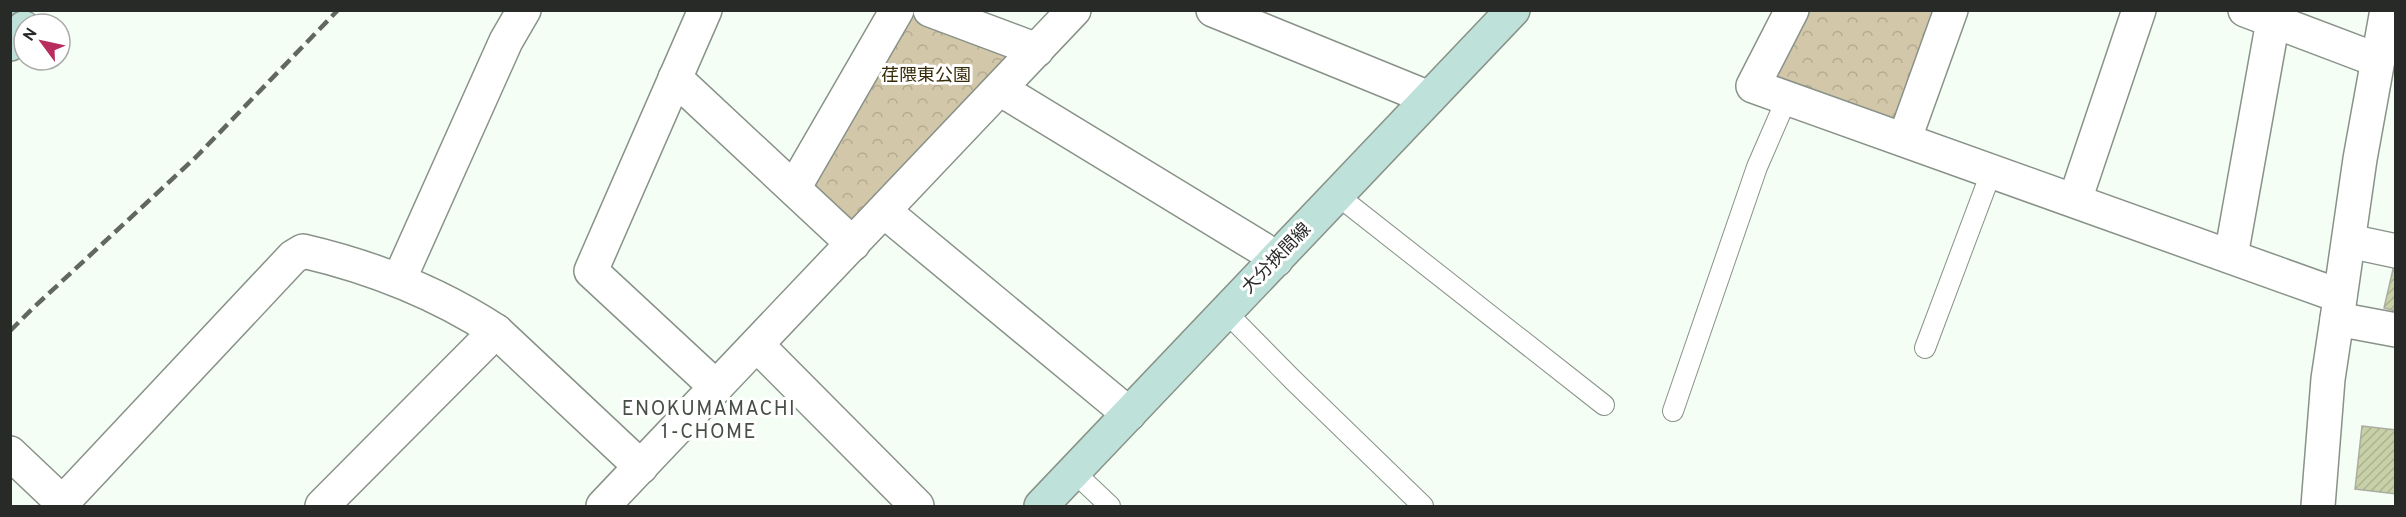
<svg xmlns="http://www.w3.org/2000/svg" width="2406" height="517" font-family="Overpass,'Noto Sans JP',sans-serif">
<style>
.forest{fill:url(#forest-crowns)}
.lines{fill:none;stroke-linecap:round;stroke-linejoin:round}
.stream{stroke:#99d1d5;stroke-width:10}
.building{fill:url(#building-hatch);stroke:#abada2;stroke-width:1.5}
.service-casing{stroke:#899289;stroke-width:22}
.minor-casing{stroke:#899289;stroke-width:36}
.secondary-casing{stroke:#899289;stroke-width:36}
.service{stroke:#fff;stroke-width:20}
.minor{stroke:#fff;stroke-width:33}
.secondary{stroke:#bee2da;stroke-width:33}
.rail{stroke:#626762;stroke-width:4.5;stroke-dasharray:12 6;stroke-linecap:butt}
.labels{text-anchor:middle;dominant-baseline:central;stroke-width:6;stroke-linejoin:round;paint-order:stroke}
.park-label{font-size:18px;fill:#372b08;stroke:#fff}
.street-label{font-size:18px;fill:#272a27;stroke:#fff}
.neighbourhood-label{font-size:20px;letter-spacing:1.5px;fill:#474f47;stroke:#fff}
</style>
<defs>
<pattern id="forest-crowns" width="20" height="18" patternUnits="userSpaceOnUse" patternTransform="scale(1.5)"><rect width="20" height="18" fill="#d2c7a9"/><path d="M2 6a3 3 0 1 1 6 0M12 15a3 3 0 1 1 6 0" fill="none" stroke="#b4ab91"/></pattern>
<pattern id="building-hatch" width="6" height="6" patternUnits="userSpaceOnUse" patternTransform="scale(1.5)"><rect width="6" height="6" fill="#c7d0a6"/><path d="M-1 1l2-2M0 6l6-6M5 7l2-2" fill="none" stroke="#abb38f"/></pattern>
</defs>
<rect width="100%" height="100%" fill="#f4fef4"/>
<g class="forest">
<polygon points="1804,11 1940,11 1901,123 1768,79"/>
<polygon points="912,17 1005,50 1011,59 857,221 843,222 810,191 899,22"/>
</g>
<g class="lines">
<polyline class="stream" points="10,15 14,10"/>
</g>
<g class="building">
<polygon points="2394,265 2396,265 2396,311 2384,308"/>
<polygon points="2362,426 2396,430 2396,494 2355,489"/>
</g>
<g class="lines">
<defs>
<g id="service">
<polyline points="1337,195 1604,405"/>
<polyline points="1226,312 1293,380 1423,506"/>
<polyline points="1925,348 1992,170"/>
<polyline points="1673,411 1757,167 1787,98"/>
<polyline points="1074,472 1110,506"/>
</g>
<g id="minor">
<polyline points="705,10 591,271 716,387"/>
<polyline points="930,10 1037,50"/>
<polyline points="1213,10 1429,98"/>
<polyline points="1792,10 1753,86 2340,296"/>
<polyline points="2245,10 2377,60"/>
<polyline points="675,78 853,244"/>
<polyline points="1000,89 1261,248 1276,260"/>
<polyline points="1905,138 1951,10"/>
<polyline points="794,188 897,10"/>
<polyline points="2075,200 2139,10"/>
<polyline points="884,211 1129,414"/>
<polyline points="2349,241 2396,251"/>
<polyline points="2231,256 2273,21"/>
<polyline points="399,280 506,41 524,10"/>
<polyline points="2337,319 2396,330"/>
<polyline points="757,345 917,506"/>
<polyline points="10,453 66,506"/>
<path d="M62,503L293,257L303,251C372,267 436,292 496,331L641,467"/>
<polyline points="322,506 496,331"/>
<polyline points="603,506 1074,10"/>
<polyline points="2318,506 2328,379 2337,319 2360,159 2387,10"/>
</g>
<g id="secondary">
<polyline points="10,44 24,28"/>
<polyline points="1041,506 1513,10"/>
</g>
</defs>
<use href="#service" class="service-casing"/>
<use href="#minor" class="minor-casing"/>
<use href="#secondary" class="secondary-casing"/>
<use href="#service" class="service"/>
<use href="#minor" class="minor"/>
<use href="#secondary" class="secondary"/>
<polyline class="rail" points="10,331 32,309 196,157 338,10"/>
</g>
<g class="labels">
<g class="park-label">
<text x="926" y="76">荏隈東公園</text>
</g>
<g class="street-label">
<text transform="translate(1277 259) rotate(-46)">大分挾間線</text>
</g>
<g class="neighbourhood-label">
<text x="709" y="410">ENOKUMAMACHI<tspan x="709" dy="23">1-CHOME</tspan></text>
</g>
</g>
<rect width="2406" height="517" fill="none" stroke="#272a27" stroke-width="24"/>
<g transform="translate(42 42) rotate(303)"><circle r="28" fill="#ffffff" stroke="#a9aaa9" stroke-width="1.5"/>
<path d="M0-4.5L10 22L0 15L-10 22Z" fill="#b92c5e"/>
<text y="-9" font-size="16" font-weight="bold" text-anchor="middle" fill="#272a27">N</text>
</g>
</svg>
